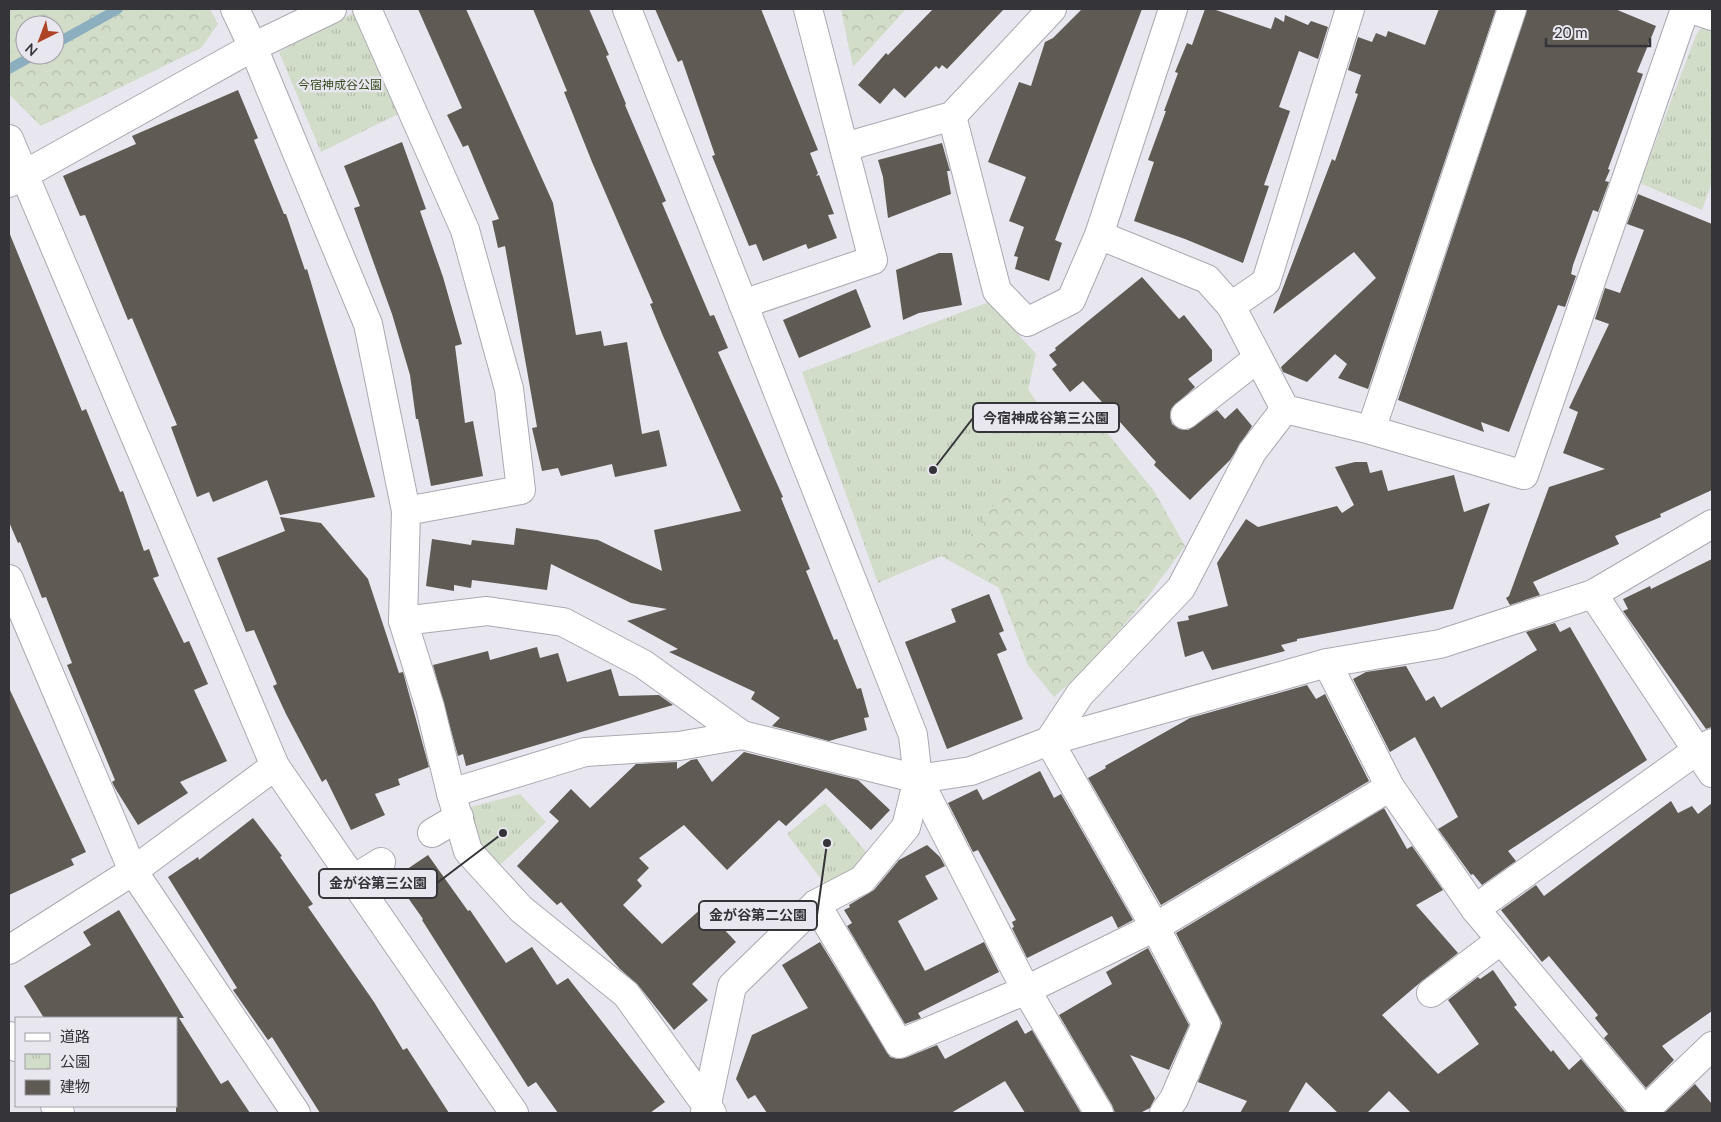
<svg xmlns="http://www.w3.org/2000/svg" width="1721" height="1122" font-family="Lato,'Noto Sans JP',sans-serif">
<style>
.forest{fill:url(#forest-crowns);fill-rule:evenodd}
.park{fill:url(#park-tufts)}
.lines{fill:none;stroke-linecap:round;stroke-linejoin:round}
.stream{stroke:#8bafbf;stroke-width:10}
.building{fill:#5f5a54}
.minor-casing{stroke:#aaa9b1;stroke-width:30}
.minor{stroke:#fff;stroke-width:28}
.labels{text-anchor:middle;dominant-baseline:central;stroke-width:5;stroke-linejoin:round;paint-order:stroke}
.park-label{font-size:12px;fill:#354a1c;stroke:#e8e6ef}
.leader{fill:none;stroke:#353438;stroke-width:2}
.callout-dot{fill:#353438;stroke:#e8e6ef;stroke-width:2}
.callout{fill:#e8e6ef;stroke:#353438;stroke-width:2}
.callout-label{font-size:14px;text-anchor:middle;font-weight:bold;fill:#353438}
</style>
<defs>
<pattern id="forest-crowns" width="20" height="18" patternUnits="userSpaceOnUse" patternTransform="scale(1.25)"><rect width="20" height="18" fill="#d1dcc9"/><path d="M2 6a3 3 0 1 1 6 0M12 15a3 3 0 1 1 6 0" fill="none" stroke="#b4bdad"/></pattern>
<pattern id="park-tufts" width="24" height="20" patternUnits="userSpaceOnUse" patternTransform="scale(1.25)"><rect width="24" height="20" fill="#d1dcc9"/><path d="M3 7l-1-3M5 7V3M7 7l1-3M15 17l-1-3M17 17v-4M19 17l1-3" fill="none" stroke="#b4bdad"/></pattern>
</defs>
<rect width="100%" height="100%" fill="#e8e6ef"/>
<g class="forest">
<path d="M9,9H210L218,24L201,48L41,126L9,94ZM25,25H55V55H25Z"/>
<polygon points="841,9 906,9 853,67"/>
<polygon points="1052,409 1092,414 1154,491 1185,546 1149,595 1092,663 1054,697 1028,665 999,588 914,541 1002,432"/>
</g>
<g class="park">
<polygon points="357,11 400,113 321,152 279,52"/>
<polygon points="1703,26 1712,29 1712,182 1702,210 1640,183 1696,35"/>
<polygon points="989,302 1036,354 1028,389 1061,440 998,499 960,548 878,583 802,372"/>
<polygon points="520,794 546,822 496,869 476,845 463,809"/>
<polygon points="825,803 867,853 849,873 825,884 787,834"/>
</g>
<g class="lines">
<g class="stream">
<polyline points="55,44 118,9"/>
<polyline points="9,69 34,55"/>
</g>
</g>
<g class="building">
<polygon points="418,9 466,9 553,203 576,335 601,331 604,346 627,342 642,434 659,430 667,466 615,477 612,464 561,476 558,468 542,471 532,428 537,427 505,246 498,248 492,221 499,219 468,145 463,147 447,115 462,108"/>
<polygon points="533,9 589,9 609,55 606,56 626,104 625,105 666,201 662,203 710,316 714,315 728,348 718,352 783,497 781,498 810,569 806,571 834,640 837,639 857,689 861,688 869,717 864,718 867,730 829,741 772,726 780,718 751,699 755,692 669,652 678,649 627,621 667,609 631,603 551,564 547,590 472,580 471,588 454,585 454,591 426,586 432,539 471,545 472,540 514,545 516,528 598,540 662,571 654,530 741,511 663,336 650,304 653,303 592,162 564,92 567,91"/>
<polygon points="655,9 761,9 818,150 810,153 818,173 816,176 819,175 834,214 828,215 837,238 808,249 806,244 763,261 756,244 749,246 712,156 715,155 682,60 678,62"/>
<polygon points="933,9 1004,9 947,69 942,65 939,69 936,66 905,98 894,88 880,104 858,85 886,53 888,55"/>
<polygon points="1082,9 1142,9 1055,240 1062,243 1049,281 1015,269 1018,257 1014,256 1024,227 1009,221 1026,177 988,162 1019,82 1031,86 1045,42 1053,38"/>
<polygon points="1205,9 1213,9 1271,29 1275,17 1284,22 1285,15 1308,25 1311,21 1328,27 1318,59 1299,51 1279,107 1290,111 1264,185 1269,186 1243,263 1185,239 1134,221 1154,162 1148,160 1166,111 1164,111 1178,73 1175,72 1187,43 1192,45"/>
<polygon points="1439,9 1496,9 1368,389 1338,378 1347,364 1335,354 1307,382 1283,372 1281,367 1376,278 1354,252 1273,314 1332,159 1335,161 1358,94 1355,93 1361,75 1348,70 1358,37 1372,42 1376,33 1386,37 1388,31 1425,45"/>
<polygon points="1527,9 1615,9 1656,26 1637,72 1643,74 1608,169 1610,170 1605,181 1609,182 1598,212 1593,210 1573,265 1571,274 1576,276 1565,307 1558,305 1509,432 1481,422 1484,432 1398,400"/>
<polygon points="238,90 258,138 254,140 284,214 286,214 305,270 307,269 375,497 280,515 267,480 213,502 209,492 197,497 171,427 177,425 132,318 128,320 85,215 80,216 63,176 136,144 132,136"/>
<polygon points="402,142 426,209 420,211 443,277 462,344 455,346 465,423 473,421 483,476 431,486 418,419 416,419 410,375 392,314 354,208 360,206 344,166"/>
<polygon points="942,143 950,171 947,171 951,194 888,218 883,177 878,160"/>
<polygon points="1638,194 1712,224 1712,490 1660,514 1661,517 1615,536 1619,544 1533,582 1540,595 1510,605 1506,598 1509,596 1549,487 1605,469 1563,453 1578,412 1569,408 1609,324 1595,319 1605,288 1620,293 1644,230 1627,224"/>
<polygon points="9,232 82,411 86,409 120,492 123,491 144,551 149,549 159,576 153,578 184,643 189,641 208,684 194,690 227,761 180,782 188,793 138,825 115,788 112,782 115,780 67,665 72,663 46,597 42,598 20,542 18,543 9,522"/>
<polygon points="939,253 952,253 962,305 919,313 903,320 896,270"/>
<polygon points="1142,277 1179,319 1184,315 1212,350 1212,361 1188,379 1195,387 1171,409 1170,417 1172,424 1179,429 1188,430 1217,410 1225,419 1237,408 1252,426 1230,460 1190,500 1154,465 1156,462 1083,381 1070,392 1052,369 1057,365 1049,355 1056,350 1055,348"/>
<polygon points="856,289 871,327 799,358 783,320"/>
<polygon points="1355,462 1367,462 1370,473 1382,470 1388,491 1454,475 1464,512 1490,503 1453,609 1297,639 1297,641 1281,645 1285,651 1212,670 1203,651 1185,657 1177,622 1189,620 1188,616 1228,606 1217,563 1246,519 1258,527 1337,506 1342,513 1354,505 1335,467"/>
<polygon points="280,517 321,523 368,579 399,673 403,672 429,767 398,779 400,785 375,794 385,815 351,830 326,779 322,782 286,714 273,686 277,684 254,630 246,632 217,558 285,531"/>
<polygon points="1712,559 1712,727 1706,729 1623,611 1628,609 1623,599 1650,586 1651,589"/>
<polygon points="989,594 1004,631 999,633 1007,650 997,654 1023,719 947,749 905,642 956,622 951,609"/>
<polygon points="1555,623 1560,632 1570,627 1647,760 1508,851 1516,861 1482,885 1473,874 1471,875 1438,829 1458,817 1415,737 1390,752 1353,679 1366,672 1406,666 1426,701 1434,696 1441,708 1537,650 1526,632"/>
<polygon points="537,647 540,658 558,653 567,682 611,669 619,696 659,695 673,705 466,766 463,754 458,756 433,665 488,651 490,660"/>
<polygon points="1307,685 1316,699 1325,694 1369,781 1161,905 1088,778 1106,768 1105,766 1190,718"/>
<polygon points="9,688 86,852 71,859 74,865 9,895"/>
<polygon points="744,752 858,780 890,810 871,830 826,788 786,826 779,820 727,870 684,825 639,858 649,868 637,880 642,886 623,905 662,944 703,907 736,942 692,984 708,1000 674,1030 638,985 620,969 561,902 557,905 517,866 559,821 549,812 571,789 590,808 636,764 677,762 677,769 691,760 697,759 712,782"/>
<polygon points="1040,771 1054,798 1061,794 1133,920 1118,928 1112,916 1027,958 1012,928 1014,927 1012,922 1016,920 978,850 973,852 948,803 977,789 983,800"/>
<polygon points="1671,801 1678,813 1692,806 1698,814 1712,803 1712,1011 1662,1046 1674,1060 1646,1088 1604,1038 1608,1034 1595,1018 1598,1015 1549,956 1542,962 1501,910 1536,885 1544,896"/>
<polygon points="1384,808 1407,849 1412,846 1443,890 1416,905 1458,953 1422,981 1382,1015 1438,1074 1479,1044 1448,1000 1478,977 1480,979 1493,970 1517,1005 1514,1007 1551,1052 1553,1050 1569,1070 1581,1059 1626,1113 1411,1113 1389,1091 1367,1113 1338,1113 1306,1082 1288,1113 1240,1113 1247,1101 1198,1082 1222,1023 1176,933"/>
<polygon points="253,818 282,856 280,857 313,904 308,907 374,1002 403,1050 407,1048 449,1113 320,1113 272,1037 268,1040 233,990 237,988 168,877 198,857 199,860"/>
<polygon points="927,845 940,857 945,866 925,876 938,899 898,921 925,971 984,942 999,972 918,1013 921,1018 905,1024 847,926 852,923 844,910 850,907 849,905 874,890 899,860"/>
<polygon points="428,855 468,911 470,910 506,963 532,947 557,985 568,978 665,1102 650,1113 558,1113 536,1082 528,1087 422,920 423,919 394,878"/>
<polygon points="119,910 184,1018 179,1018 221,1084 228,1080 250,1113 176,1113 176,1018 44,1018 24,986 91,945 83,932"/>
<polygon points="820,942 890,1057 897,1059 905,1058 937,1045 945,1059 1017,1020 1025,1034 1032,1030 1081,1113 1025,1113 1005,1081 951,1113 767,1113 755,1095 748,1099 736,1079 752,1035 808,1008 782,965"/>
<polygon points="1148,948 1189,1025 1169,1070 1130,1055 1155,1098 1150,1108 1140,1113 1115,1113 1112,1105 1059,1015 1112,984 1106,972"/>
<polygon points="1695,1084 1712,1104 1712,1113 1664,1113"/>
</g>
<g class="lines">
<defs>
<g id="minor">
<polyline points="235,9 253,47 368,324 406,511 403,621 430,707 451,793 468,851 521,909 626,994 712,1113"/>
<polyline points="367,9 465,230 509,389 521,490 406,511"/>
<polyline points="627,9 913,735 918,779"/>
<polyline points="1691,9 1712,16"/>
<polyline points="952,116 997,291 1027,322 1071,300 1099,235 1173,9"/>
<polyline points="9,139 275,766 514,1113"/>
<polyline points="845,147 952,116 1052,9"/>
<polyline points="9,183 253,47 332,9"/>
<polyline points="1099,235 1207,279 1231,306 1285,409 1371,430 1524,475 1685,9"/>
<polyline points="743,304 873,260 808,9"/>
<polyline points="1231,306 1266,282 1350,9"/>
<polyline points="1185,415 1258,358"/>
<polyline points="1371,430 1512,9"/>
<polyline points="9,579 133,871 296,1113"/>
<polyline points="1593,594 1712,773"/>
<polyline points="403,621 487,611 563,622 643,664 742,735"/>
<polyline points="1327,663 1390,787 1475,909 1645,1111"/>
<polyline points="451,793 585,752 679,746 742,735 918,779 1026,990 1099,1113"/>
<polyline points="432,833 459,817"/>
<polyline points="352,880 381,862"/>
<polyline points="816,904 899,1044 1026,990 1155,927 1390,787"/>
<polyline points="1475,909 1696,751 1712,743"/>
<polyline points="9,950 133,871 275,766"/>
<polyline points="1431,993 1501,940"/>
<polyline points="9,1036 16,1047"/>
<polyline points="55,1106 60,1113"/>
<polyline points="705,1113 732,986 816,904 862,880 906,827 918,779 971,771 1049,741 1327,663 1440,644 1593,594 1712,524"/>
<polyline points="1164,1113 1174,1099 1206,1024 1155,927 1049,741 1080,694 1181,588 1252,452 1285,409"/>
<polyline points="1642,1113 1712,1046"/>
</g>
</defs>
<use href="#minor" class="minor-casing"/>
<use href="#minor" class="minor"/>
</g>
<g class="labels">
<g class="park-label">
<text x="340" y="84">今宿神成谷公園</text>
</g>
</g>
<path class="leader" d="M933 470L973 418M503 833L437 883M827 843L817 915"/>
<g class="callout-dot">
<circle cx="933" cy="470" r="5"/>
<circle cx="503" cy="833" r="5"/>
<circle cx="827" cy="843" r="5"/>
</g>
<g class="callout">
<rect x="973" y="403" width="146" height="29" rx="5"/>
<rect x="319" y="869" width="118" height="29" rx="5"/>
<rect x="699" y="901" width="118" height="29" rx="5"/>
</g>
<g class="callout-label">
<text x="1046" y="423">今宿神成谷第三公園</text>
<text x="378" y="888">金が谷第三公園</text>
<text x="758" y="920">金が谷第二公園</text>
</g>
<rect width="1721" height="1122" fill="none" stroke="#353438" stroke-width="20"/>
<rect x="15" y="1017" width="162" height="90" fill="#e8e6ef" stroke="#a09fa6"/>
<rect x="25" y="1033" width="25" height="8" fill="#ffffff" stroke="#a09fa6"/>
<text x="60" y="1042" font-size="15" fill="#353438">道路</text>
<rect x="25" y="1054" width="25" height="15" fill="url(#park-tufts)" stroke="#a09fa6"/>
<text x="60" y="1067" font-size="15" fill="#353438">公園</text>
<rect x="25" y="1080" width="25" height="15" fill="#5f5a54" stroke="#a09fa6"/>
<text x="60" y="1092" font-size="15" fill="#353438">建物</text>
<g transform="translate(40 40) rotate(222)"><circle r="24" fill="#e8e6ef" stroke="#a09fa6"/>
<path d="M0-4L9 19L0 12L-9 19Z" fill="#ad4426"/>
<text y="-8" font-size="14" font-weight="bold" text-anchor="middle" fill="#353438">N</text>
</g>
<path d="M1546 38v8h104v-8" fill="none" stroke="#353438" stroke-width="2.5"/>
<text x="1554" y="38" font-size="15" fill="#353438" stroke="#e8e6ef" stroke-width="4" paint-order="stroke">20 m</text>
</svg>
